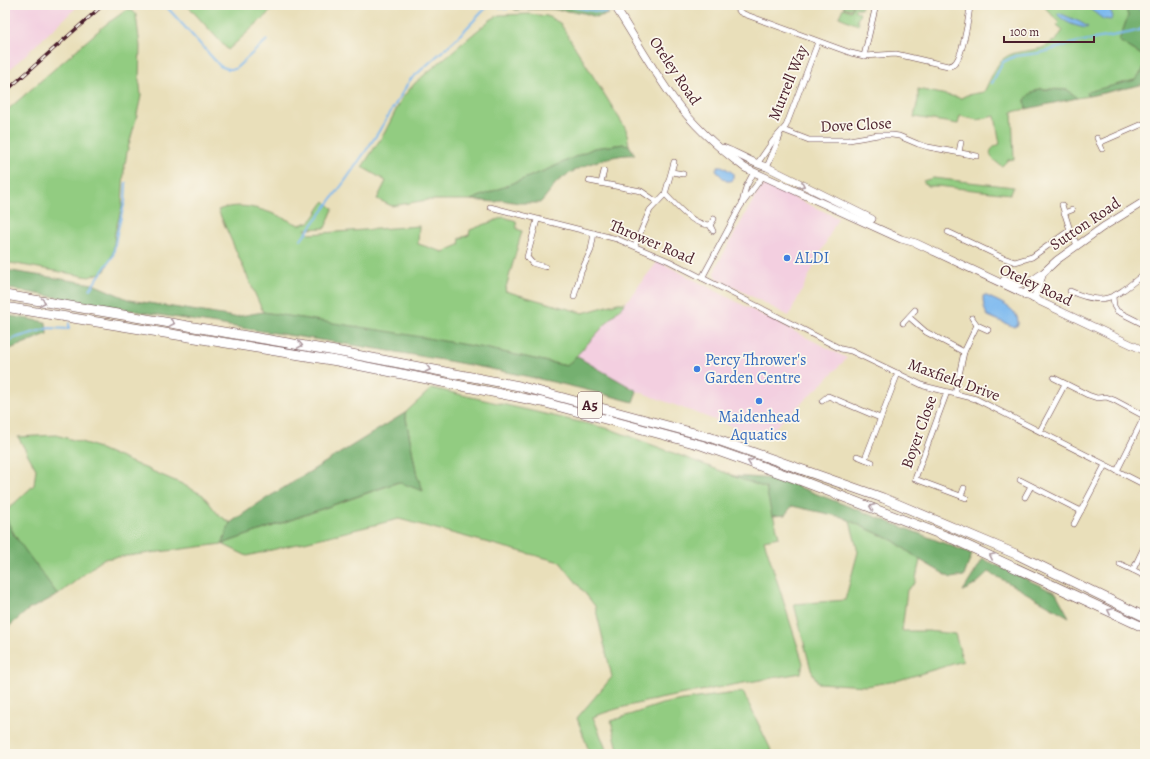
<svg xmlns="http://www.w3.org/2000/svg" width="1150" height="759" font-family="Alegreya,serif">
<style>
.built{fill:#f3cfe0}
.green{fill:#92cc81;stroke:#6e7656}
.forest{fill:#75b06f;stroke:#60684d}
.water{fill:#7db9ef;stroke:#646c8d}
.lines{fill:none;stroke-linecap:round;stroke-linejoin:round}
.stream{stroke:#7db9ef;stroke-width:2}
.street-casing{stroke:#623c40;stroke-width:6}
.secondary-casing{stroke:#623c40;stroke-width:8}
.highway-casing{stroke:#623c40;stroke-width:10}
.street{stroke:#fff;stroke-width:5}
.secondary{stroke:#fff;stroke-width:7}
.highway{stroke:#fff;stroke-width:9}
.rail-casing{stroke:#4a1f2b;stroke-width:3.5}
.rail{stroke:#fbf7ec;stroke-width:2;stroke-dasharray:6;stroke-linecap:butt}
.oneway{stroke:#ae9aa0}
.shop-dot{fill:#3f7fe0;stroke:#fbf7ec;stroke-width:1.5}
.labels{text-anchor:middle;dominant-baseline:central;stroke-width:3.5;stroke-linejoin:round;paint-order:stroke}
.shield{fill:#fbf7ec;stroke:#7f6065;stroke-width:1}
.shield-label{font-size:15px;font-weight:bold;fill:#4a1f2b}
.street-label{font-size:16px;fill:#4a1f2b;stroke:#fbf7ec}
.shop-label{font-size:16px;fill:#366cbe;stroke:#fbf7ec;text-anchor:start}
</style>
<rect width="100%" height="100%" fill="#fbf7ec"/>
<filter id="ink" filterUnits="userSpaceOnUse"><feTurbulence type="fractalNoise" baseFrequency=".025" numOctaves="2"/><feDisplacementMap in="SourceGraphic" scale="8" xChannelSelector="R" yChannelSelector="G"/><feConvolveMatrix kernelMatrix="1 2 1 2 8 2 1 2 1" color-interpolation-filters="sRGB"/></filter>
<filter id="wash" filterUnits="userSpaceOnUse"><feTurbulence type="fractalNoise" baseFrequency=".012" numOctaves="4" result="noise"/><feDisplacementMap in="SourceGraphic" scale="16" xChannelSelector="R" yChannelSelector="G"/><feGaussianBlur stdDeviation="0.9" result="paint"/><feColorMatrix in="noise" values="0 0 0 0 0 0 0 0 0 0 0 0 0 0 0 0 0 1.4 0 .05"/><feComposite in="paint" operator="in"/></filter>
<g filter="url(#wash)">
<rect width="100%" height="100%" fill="#e9dfba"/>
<g class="built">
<polygon points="5,5 79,5 6,73"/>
<polygon points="765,184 838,218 789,316 717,278 715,273 716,267 756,195"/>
<polygon points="658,261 772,320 847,358 823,383 767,435 752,434 637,391 576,356 625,303"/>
</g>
<g class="green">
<polygon points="187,5 271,5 274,8 228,50"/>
<polygon points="844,5 862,5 861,9 856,8 854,10 860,13 857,21 859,22 858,25 839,17 843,8 851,11 853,6 851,9 843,7"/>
<path d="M1043,5H1125L1128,16L1119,41L1145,57L1143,70L1135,80L1087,93L1089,96L1077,98L1068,90L1051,89H1039L1025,100L1026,109L1012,112L1014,159L1008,160L1002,166C990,159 984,150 1000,144L995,116L977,120L960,116L958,124L914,117L918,100V89L961,98L967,95L984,92C989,82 996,65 1003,59C1017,47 1040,55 1053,41L1055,42L1063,30L1057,25L1059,23Z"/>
<polygon points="128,9 133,11 136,15 140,46 139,81 140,85 141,96 136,119 127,152 124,171 122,206 115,233 113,253 105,271 89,277 5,262 5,112 105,25"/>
<polygon points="529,14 547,16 560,23 626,129 629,145 624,144 594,148 551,168 471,200 427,200 392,206 377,199 386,181 362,167 385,132 402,98 416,82 490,20 499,15"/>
<polygon points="933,178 1014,187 1010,194 937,186 927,186 923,181"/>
<path d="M325,201L333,209L325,228L305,229L309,234L419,226L418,244L443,252L459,245L460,238L469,235L470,230L504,217L516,221L517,229L522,231L505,291L583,313L618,303H625L567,366L484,348L263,312L218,210C245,199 275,214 299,225C302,224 306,223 309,222C315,218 319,207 325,201Z"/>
<path d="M432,388L610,429L766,488L779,537L764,540L803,663L801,673C760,680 720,687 679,695C650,701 621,706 593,717L608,754H590L577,718L612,677L595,606L560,562L399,519L247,556L222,544L103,559L58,595C46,579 5,528 5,512L34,485L36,469L18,437L56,435L91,445L180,483L203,495L217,513L230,523L222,544L399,482L423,490L417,476L405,413Z"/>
<polygon points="850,521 894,541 920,560 915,583 907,590 902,631 928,631 955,634 963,661 896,681 866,686 818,683 811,670 794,604 845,600 858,552"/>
<polygon points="743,692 773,754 619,754 611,721 662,704 683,700"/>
</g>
<g class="forest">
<polygon points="510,5 595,5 605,7 609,14 596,17 584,13 549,9 515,10"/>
<polygon points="1125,5 1133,5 1145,14 1145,57 1119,41 1128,16"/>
<polygon points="1145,57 1145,84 1089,96 1087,92 1135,80 1143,70"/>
<polygon points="1039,89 1068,90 1077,98 1026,109 1025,100 1030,94"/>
<path d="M624,144L629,145L635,155C613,153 572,168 556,183C551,189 546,197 540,203H519L501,200L496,202L471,200L551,168L594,148Z"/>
<path d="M5,270L93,284L130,300L234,317L263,312L398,333L484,348L567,366L576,356L637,391L633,402C492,363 348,345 204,322C138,312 71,300 5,288Z"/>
<polygon points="5,315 46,322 47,334 5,351"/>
<polygon points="405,413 417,476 423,491 398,482 222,544 230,523 259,503"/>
<polygon points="732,476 778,479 972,554 964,576 951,578 920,560 894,541 842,517 792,506 785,515 772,516 766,488"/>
<polygon points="5,516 14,535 58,595 28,610 5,630"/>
<polygon points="983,559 1056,593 1069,617 989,572 975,585 963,591"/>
</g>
<g class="water">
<polygon points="1078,5 1106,5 1112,14 1113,17 1111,20 1103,19 1090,9"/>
<path d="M1059,13L1080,22L1088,27L1086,28C1075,26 1065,23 1057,14Z"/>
<polygon points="718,166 722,166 733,173 733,178 731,181 726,181 717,172 716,170"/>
<path d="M985,295C998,302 1020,308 1018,325L1014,327L988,316C984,311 983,302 983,296Z"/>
</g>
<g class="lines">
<g class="stream">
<polyline points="165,5 220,66 228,69 235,69 267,40"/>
<polyline points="562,5 607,13"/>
<polyline points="1135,5 1145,12"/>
<polyline points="498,7 507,9"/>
<polyline points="520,8 532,5"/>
<polyline points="992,83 1003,62 1015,56 1040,53 1078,42 1128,33 1140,30 1145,25"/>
<polyline points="301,240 345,181 376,136 410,80 455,40 488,6 493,6"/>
<polyline points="90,289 113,256 117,233 125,201 126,183"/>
<polyline points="5,343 15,338 49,328 69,329 69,323"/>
</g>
</g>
</g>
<g filter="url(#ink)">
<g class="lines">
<defs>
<g id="street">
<polyline points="52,5 57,6 61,5"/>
<path d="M735,5L740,12L744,14L851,53L864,56L896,54L948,66C951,66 954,65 956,62C963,53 969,17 970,5"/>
<polyline points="864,56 876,5"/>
<polyline points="783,130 809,140 849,140 878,135 892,135 899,136 918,144 928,147 977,156"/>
<polyline points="1097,138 1102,149"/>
<polyline points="1099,143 1145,123"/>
<polyline points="959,152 961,142"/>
<polyline points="757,164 773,141 786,126 818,42"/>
<polyline points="767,167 780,136"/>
<polyline points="672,172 683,174"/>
<polyline points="589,181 641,191 657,202"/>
<polyline points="601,183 604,171"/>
<path d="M665,194C677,206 692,225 710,225L714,219"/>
<polyline points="742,203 746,187 754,172"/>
<polyline points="1062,205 1070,230 1077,245"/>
<polyline points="490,207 617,239 669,261 841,349 851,351 924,386 976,399 1145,485"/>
<polyline points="1064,213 1072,210"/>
<polyline points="537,220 527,257 532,263 545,267"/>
<polyline points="710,225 713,231"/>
<polyline points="948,232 1001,257 1015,262 1032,257 1070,230"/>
<polyline points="635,245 650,210 665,194 674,162"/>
<polyline points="702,278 740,207 763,176"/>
<path d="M1070,291C1107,308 1116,296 1145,273"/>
<polyline points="574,297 581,272 591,250 594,233"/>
<polyline points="1113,297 1114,306 1117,311 1145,325"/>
<polyline points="909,317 926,332 964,352"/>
<polyline points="972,318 977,325 988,330"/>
<polyline points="903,323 915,310"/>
<polyline points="1054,378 1088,395 1097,398 1106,397 1114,400 1144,416"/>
<polyline points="947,392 915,479 966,498"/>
<polyline points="955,394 964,352 977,325"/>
<polyline points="822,401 828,396 880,418"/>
<polyline points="1140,426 1145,429"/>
<polyline points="1040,431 1065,384"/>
<polyline points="857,456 872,462"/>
<polyline points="865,459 898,373"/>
<polyline points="1117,471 1145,415"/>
<polyline points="1020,480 1081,511"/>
<polyline points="961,496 964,488"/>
<polyline points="1025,497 1031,486"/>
<polyline points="1074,524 1105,465"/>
<polyline points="1145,545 1133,570 1145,576"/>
<polyline points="1120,564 1133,570"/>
</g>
<g id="secondary">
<path d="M614,5C634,36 652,69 673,98C693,125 718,148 745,168L901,239L916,243L1145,351"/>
<path d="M723,148C738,153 751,163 767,167L872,219"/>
<polyline points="1004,280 1014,285 1030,282"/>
<polyline points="1026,296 1030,282 1043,273 1057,260 1103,227 1145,201"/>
<polyline points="1034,299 1043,273"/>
</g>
<g id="highway">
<polyline points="5,295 341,352 519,386 709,437 883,498 1018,555 1145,617"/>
<polyline points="5,307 337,361 542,402 701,445 794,478 953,539 1145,628"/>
</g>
</defs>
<use href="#street" class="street-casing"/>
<use href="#secondary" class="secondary-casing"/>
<use href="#highway" class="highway-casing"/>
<use href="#street" class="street"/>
<use href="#secondary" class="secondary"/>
<use href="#highway" class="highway"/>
<defs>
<polyline id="rail" points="5,92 103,5"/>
</defs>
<use href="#rail" class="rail-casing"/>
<use href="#rail" class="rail"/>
</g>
<defs><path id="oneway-chevron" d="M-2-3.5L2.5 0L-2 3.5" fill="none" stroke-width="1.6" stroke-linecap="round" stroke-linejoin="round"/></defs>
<g class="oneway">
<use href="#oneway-chevron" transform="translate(802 185) rotate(26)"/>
<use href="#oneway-chevron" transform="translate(43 302) rotate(10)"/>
<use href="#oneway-chevron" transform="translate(172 323) rotate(10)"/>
<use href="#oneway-chevron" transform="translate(300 345) rotate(10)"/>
<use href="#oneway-chevron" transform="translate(428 369) rotate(11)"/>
<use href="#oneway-chevron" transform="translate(750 462) rotate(-161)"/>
<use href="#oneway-chevron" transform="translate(872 507) rotate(-159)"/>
<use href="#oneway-chevron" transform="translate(992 556) rotate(-155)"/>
<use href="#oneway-chevron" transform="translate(1110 611) rotate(-155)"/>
</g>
</g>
<g class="shop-dot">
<circle cx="787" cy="258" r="4"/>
<circle cx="697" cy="369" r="4"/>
<circle cx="759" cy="401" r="4"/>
</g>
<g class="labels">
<rect class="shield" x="578" y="392" width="24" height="26" rx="3"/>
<g class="shield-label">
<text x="590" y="405">A5</text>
</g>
<g class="street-label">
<text transform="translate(675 71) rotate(56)">Oteley Road</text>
<text transform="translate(788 83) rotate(-68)">Murrell Way</text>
<text transform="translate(856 125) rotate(-3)">Dove Close</text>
<text transform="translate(1085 224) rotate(-34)">Sutton Road</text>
<text transform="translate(652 242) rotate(23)">Thrower Road</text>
<text transform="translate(1036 285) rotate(25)">Oteley Road</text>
<text transform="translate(954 380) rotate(20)">Maxfield Drive</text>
<text transform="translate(919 432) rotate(-70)">Boyer Close</text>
</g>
<g class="shop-label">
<text x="795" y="258">ALDI</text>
<text x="705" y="360">Percy Thrower's<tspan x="705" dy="18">Garden Centre</tspan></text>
<text x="759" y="417" text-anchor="middle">Maidenhead<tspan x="759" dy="18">Aquatics</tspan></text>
</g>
</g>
<rect width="1150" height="759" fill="none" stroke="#fbf7ec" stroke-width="20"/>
<path d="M1004 36v6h90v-6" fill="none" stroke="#4a1f2b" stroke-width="2"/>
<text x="1010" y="36" font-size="12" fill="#4a1f2b" stroke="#fbf7ec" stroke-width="3" paint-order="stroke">100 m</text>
</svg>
